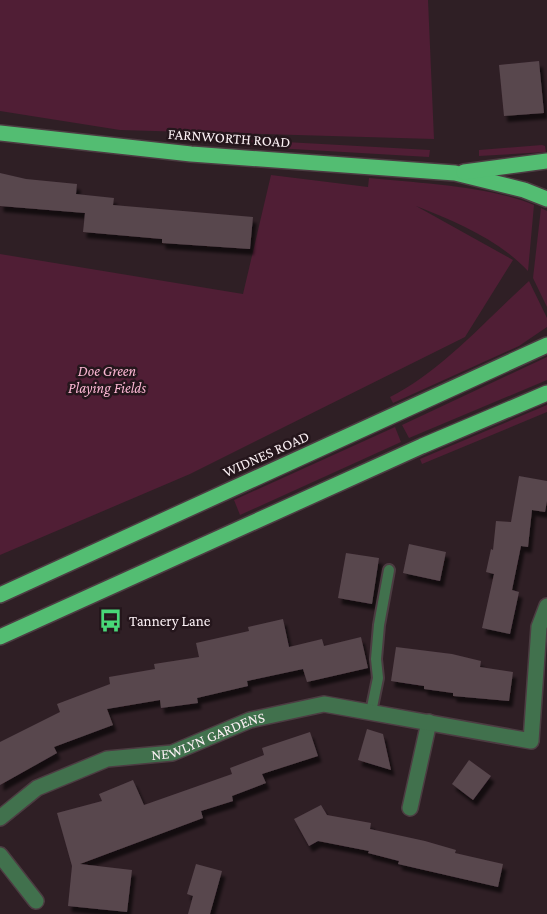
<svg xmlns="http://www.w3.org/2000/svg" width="547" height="914" font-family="'Crimson Pro',serif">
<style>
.green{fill:#501e35}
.building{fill:#58464d;filter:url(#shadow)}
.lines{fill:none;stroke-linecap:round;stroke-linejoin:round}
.service-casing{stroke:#4c3c42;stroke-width:14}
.minor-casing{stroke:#4c3c42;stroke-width:18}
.primary-casing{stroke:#4c3c42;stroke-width:18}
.service{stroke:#41714d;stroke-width:10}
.minor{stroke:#41714d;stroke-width:15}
.primary{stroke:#53bd72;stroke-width:15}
.labels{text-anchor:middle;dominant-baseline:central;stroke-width:5;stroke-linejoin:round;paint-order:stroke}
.street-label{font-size:15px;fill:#fbf0f4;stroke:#25161c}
.park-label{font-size:15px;font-style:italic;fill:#fab6d2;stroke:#25161c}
.poi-label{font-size:15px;fill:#fbf0f4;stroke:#25161c;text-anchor:start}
</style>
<defs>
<filter id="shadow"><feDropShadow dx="3.5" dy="6" stdDeviation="1.5" flood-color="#0009"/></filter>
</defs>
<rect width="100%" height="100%" fill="#2f1f25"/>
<g class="green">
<polygon points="0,0 428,0 434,139 120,130 0,111"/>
<polygon points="241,140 250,140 430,150 429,157 241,146"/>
<polygon points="542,145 545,146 546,152 479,156 479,150"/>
<path d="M271,175L368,187L369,178C418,183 489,186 534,205L528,271C499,240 455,221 416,206L513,260L465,337L190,474L0,555V254L243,294Z"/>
<polygon points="541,208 547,211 547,307 533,278"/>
<path d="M529,281L547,318V327L544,329L519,346L393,403L390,397C441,372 487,319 529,281Z"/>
<polygon points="547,357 547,380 409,438 402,425"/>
<polygon points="547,405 547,412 422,464 420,459"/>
<polygon points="395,427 401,442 240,515 234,500"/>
</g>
<g class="building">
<polygon points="539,61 544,113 504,116 499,65"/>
<polygon points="0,173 26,179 77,184 76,194 114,198 113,205 253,217 250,249 162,243 162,239 83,232 85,213 0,206"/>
<polygon points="519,476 547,481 547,501 545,512 532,510 528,547 521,546 512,590 519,592 510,634 482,628 494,574 486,572 491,549 493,550 496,521 511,522"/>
<polygon points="409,544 446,552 440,581 403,573"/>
<polygon points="346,553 379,558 372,604 338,598"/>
<polygon points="283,619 289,647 322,639 324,646 361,637 368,668 307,682 303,669 247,681 248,686 197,698 198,703 161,708 160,700 107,709 113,725 54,747 57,753 0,785 0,742 60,712 57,704 110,684 109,677 155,669 154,664 199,657 196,643 249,631 248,627"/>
<polygon points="396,647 452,654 481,661 480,667 513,672 509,701 453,696 453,693 424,689 424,686 391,681"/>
<polygon points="367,729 383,734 391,770 358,760"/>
<polygon points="310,732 318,756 262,774 266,783 232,796 233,801 201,811 203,818 80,864 132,870 127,912 68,906 72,866 57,813 102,801 99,794 133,780 144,805 232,774 230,768 264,755 262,748"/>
<polygon points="469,760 491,776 473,800 452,784"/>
<polygon points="321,805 327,815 371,823 370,829 425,841 456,850 455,853 503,864 498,887 398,864 399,861 368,853 369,851 318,841 309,846 294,819"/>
<polygon points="196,864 222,871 210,914 188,914 193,896 187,894"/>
</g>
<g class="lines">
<defs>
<polyline id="service" points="371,712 378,678 376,659 379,625 389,570"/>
<g id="minor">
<polyline points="410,808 429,722"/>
<path id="s1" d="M0,818L37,788L107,759L172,753L250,720L324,704L531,741L539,627L547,606"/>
<polyline points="0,855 36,901"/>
</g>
<g id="primary">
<polyline points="0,133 191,154 455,173 524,190 547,199"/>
<polyline points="464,172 547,161"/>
<polyline points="0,595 547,345"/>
<polyline points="0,637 422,446 547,393"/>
</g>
</defs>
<use href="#service" class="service-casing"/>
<use href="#minor" class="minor-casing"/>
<use href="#primary" class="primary-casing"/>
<use href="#service" class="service"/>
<use href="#minor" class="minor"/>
<use href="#primary" class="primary"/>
</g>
<defs>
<symbol id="bus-bare" viewBox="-9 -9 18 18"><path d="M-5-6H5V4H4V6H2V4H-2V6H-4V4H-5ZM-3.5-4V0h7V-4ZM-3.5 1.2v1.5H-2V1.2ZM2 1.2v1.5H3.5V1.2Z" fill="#49d778" stroke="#25161c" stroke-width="2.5" paint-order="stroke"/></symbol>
</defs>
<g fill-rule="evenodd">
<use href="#bus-bare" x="94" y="604" width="33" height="33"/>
</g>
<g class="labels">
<g class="street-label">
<text transform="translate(229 138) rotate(4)">FARNWORTH ROAD</text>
<text transform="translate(266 454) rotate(-24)">WIDNES ROAD</text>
<text stroke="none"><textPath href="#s1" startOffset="228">NEWLYN GARDENS</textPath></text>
</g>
<g class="park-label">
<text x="107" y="371">Doe Green<tspan x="107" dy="17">Playing Fields</tspan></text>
</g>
<g class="poi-label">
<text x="129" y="621">Tannery Lane</text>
</g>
</g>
</svg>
